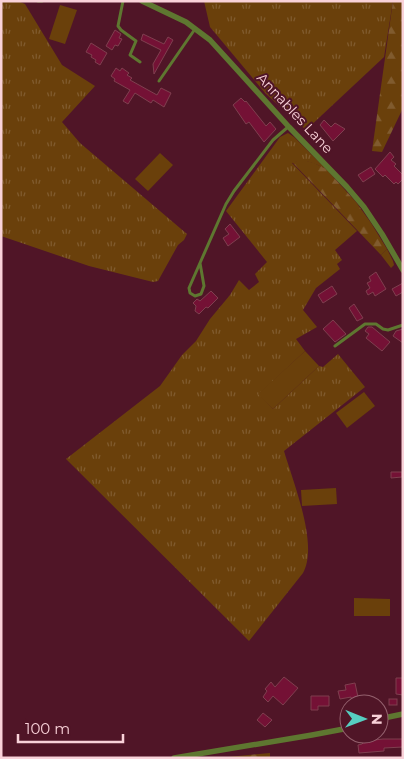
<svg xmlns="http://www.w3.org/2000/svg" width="404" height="759" font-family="Montserrat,sans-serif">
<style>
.grass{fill:url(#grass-tufts)}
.forest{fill:url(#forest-firs)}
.park{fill:#6a400b}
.building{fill:#741135;stroke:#7f3f4f}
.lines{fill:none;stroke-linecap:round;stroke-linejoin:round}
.lane{stroke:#5e7730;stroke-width:3}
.street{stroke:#5e7730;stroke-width:5.5}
.labels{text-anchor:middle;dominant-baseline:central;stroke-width:4;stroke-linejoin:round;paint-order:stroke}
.street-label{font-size:14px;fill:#f9d2d9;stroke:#501527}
</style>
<defs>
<pattern id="grass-tufts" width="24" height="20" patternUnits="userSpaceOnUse" patternTransform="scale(1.25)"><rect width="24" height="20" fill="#6a400b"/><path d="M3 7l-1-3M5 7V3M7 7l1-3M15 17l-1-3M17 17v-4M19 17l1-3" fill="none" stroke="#805b2e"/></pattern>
<pattern id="forest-firs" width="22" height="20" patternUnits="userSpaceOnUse" patternTransform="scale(1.25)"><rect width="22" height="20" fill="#6a400b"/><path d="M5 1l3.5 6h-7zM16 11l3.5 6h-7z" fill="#805b2e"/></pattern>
</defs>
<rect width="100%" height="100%" fill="#501527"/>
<g class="grass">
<polygon points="1,1 18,1 25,4 62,65 95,86 62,122 80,143 187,234 184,240 178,245 158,281 153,282 89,266 1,236"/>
<polygon points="204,1 393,1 384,57 306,130 266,94 210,27"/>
<path d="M288,133L294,137L326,169C314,163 305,158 292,163L357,231L335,250L342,260L337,264L340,269L316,288L303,310L317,327L296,339L305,351L259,394L273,409L319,366L323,367L338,354L365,387L284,451C293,482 319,545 303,573L249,641L66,459L160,386L182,355L196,341L210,319L230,295L239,280L249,290L259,282L255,274L267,262L226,211L275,144L280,137Z"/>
<polygon points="387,249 393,261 394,265 391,268 381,255"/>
</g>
<g class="forest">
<polygon points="393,1 403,1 403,108 382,152 372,151"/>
<polygon points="303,160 314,163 326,169 356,202 371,223 387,249 381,255 292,162"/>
<polygon points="270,753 270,758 218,758"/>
</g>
<g class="park">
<polygon points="60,5 77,10 65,44 49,39"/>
<polygon points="160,153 173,165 148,191 135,179"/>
<polygon points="305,351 319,366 273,409 258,394"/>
<polygon points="364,392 375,406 347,428 336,413"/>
<polygon points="336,488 337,504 302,506 301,490"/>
<polygon points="354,598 390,599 390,616 354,616"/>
</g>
<g class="building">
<polygon points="115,30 121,34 119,38 122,39 118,46 115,45 112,50 106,46"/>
<polygon points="143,34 164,44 168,37 173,40 154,74 153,64 161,50 141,40"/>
<polygon points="91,43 107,53 100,65 95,62 96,60 91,57 92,55 86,52"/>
<polygon points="116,68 120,71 122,68 129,73 127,75 132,78 130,80 157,95 161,88 171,93 164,107 153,100 151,103 135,93 128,104 123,101 130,90 114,81 115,79 111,76"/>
<polygon points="241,98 245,102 246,101 266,126 270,122 276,129 264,142 249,122 246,124 233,105"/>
<polygon points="324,120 331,127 335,123 345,129 333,141 320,125"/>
<polygon points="390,152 394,157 391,160 396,164 394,166 403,175 403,179 398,184 396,182 394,184 385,175 383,177 375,169"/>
<polygon points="371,167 375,174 363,182 358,175"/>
<polygon points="230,224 240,237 228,246 223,238 229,234 225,229"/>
<polygon points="376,272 386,289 375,296 373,292 368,295 366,291 370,288 367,283 371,281 369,277"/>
<polygon points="403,283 403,292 396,296 392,289"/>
<polygon points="332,286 337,294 323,303 318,295"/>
<polygon points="211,291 218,298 208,308 206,307 199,314 195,311 196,306 193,303 197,299 200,301"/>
<polygon points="354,304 363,318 357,321 349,308"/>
<polygon points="333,320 346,334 335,342 323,329"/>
<polygon points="368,327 372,327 390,342 382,351 366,338 369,334 365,331"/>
<polygon points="403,329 403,343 393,336 396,331"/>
<polygon points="391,472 402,472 402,477 391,478"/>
<polygon points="284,677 298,688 283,705 273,696 268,702 263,697 267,691 265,689 271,682 275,687"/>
<polygon points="396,678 403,678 403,695 396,694"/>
<polygon points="355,683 359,702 352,703 351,697 340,699 338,691 346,690 345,685"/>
<polygon points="311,696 329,696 329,706 318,706 318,710 311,710"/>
<rect x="389" y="699" width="8" height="6"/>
<polygon points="263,713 272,720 265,727 257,720"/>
<polygon points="383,739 403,739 403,747 384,748 384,751 359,753 358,745 362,744 365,741"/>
</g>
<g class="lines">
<g class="lane">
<polyline points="38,1 42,1"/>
<polyline points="123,1 118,26 121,30 136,41 130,55 140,62"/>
<polyline points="159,81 195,29"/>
<polyline points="200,263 189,288 190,293 195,296 201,294 204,286 200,263 226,204 234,191 273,140 288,127"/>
<polyline points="335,346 365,324 376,324 383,329 388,330 403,325"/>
</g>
<g class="street">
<polyline points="142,1 186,22 210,40 289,127 347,187 364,207 382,234 403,270"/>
<polyline points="379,719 403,714"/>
<polyline points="174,758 312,735 349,728"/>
</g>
</g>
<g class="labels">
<g class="street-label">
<text transform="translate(295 113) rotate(47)">Annables Lane</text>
</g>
</g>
<rect width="404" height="759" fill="none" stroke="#f9d2d9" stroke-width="5"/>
<g transform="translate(364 719) rotate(91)"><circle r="24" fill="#501527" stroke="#94616e"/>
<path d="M0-4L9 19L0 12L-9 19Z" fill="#57cec1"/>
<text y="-8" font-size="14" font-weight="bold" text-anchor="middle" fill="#f9d2d9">N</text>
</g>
<path d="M18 734v8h105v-8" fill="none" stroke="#f9d2d9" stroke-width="2.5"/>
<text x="25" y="734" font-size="15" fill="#f9d2d9" stroke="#501527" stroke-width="4" paint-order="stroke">100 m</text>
</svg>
